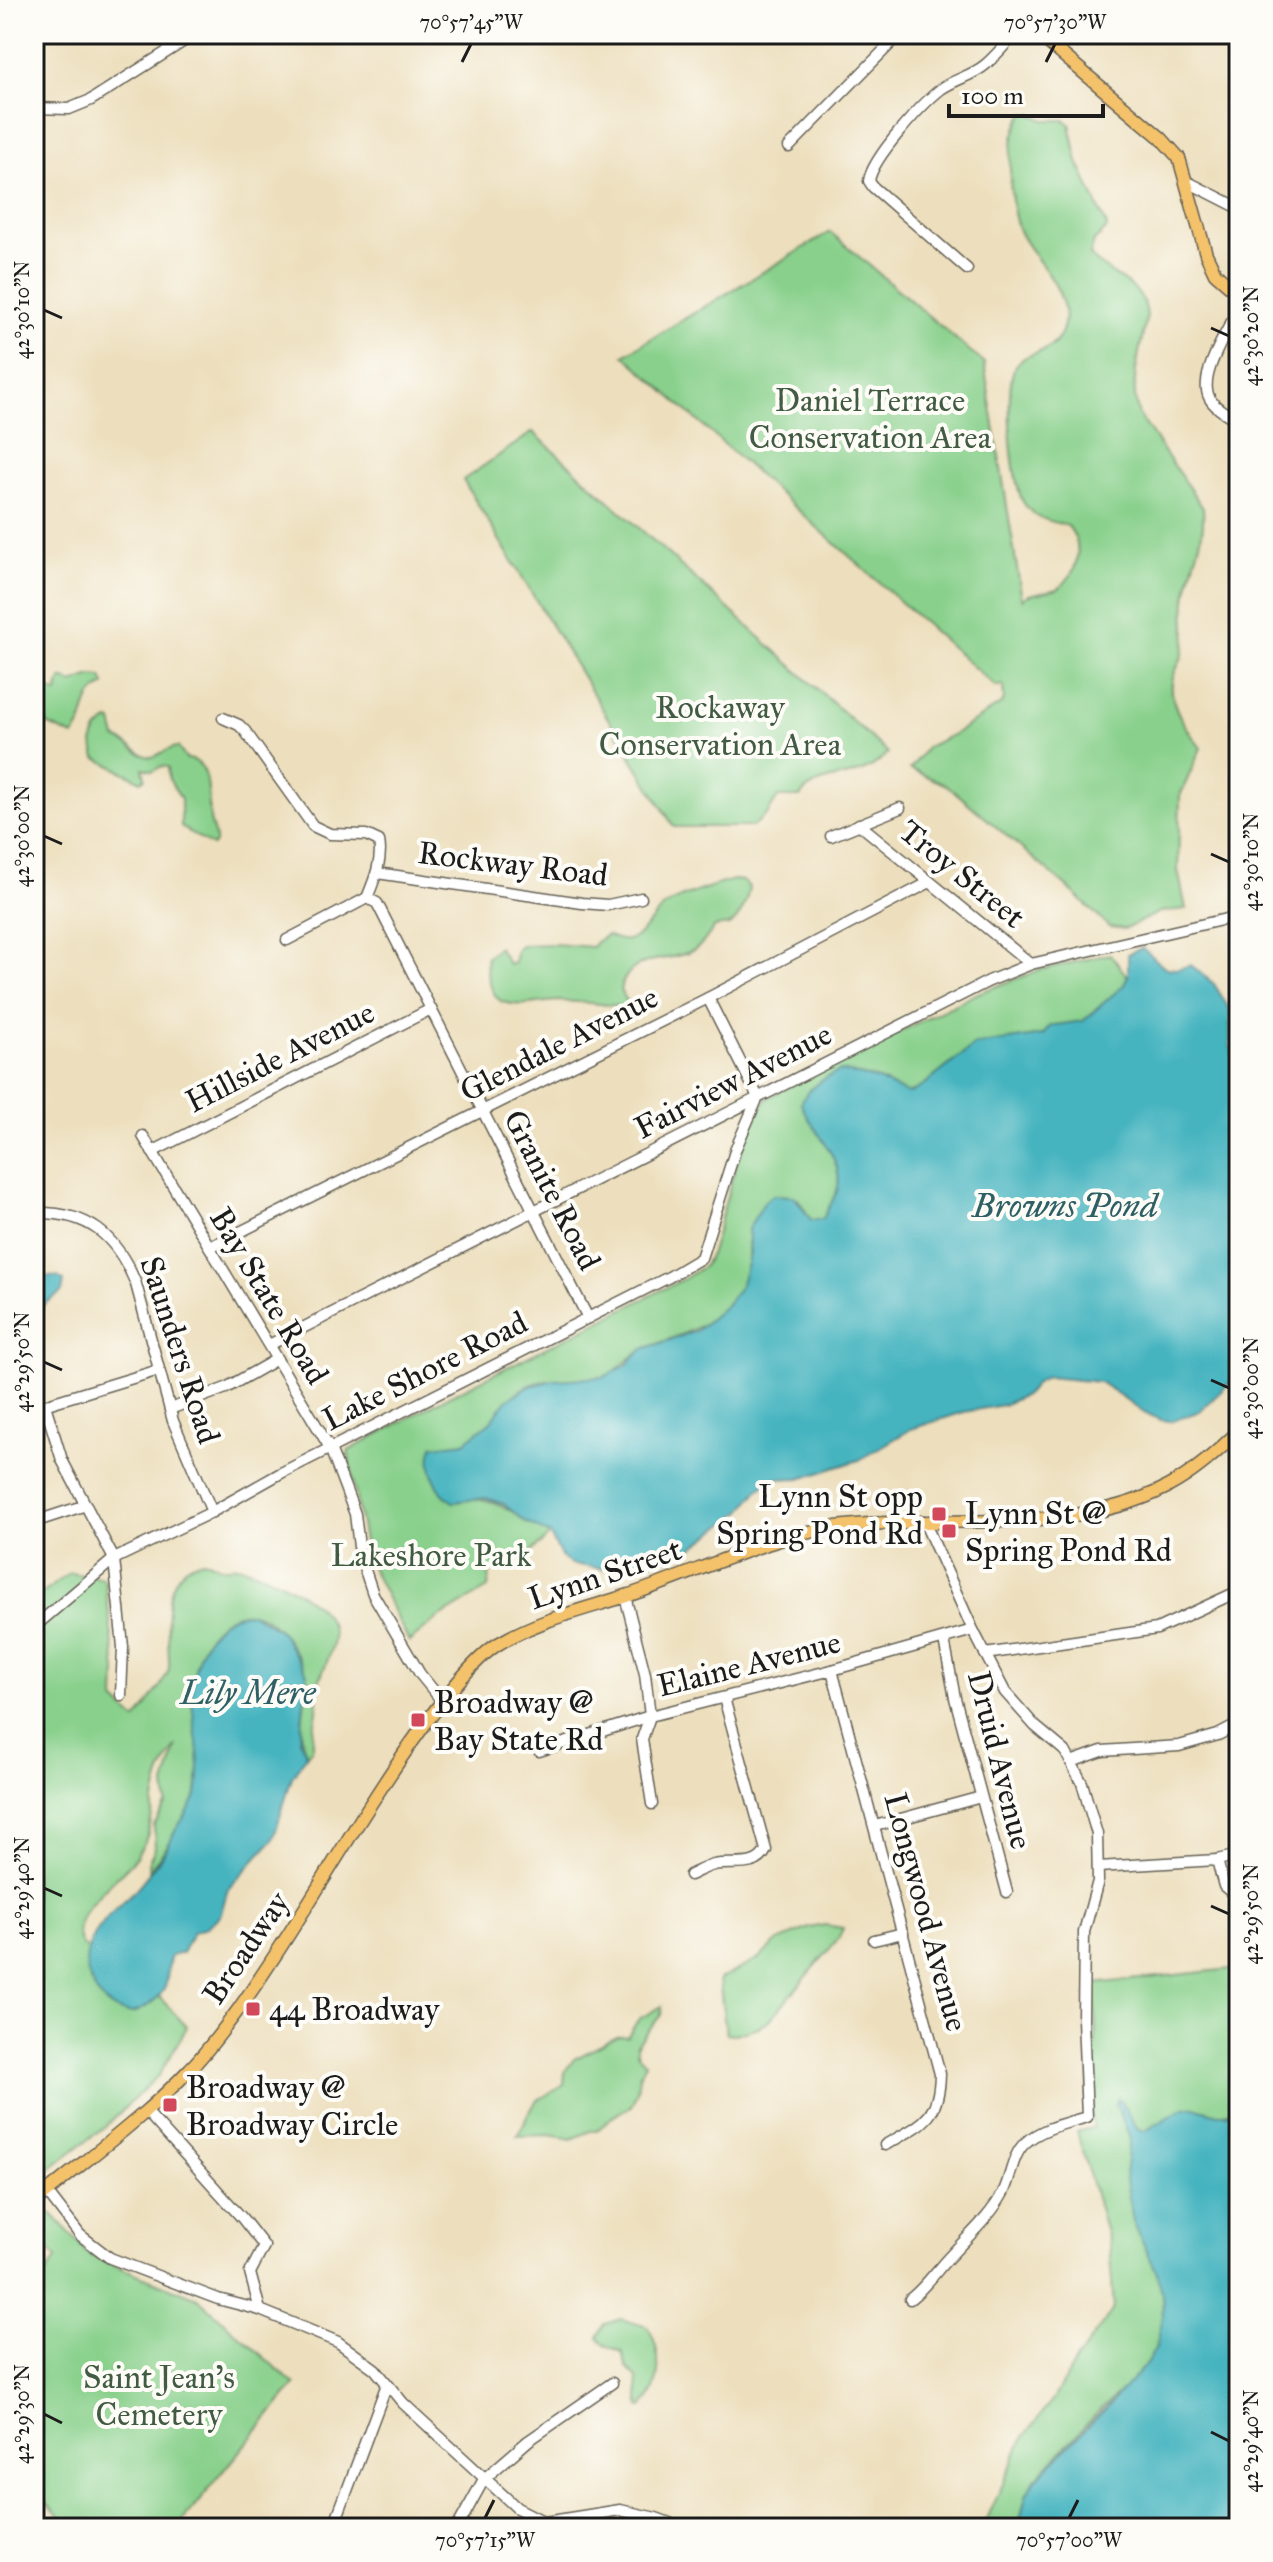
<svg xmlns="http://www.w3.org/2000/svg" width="1273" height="2562" font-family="'IM FELL Great Primer',serif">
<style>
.green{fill:#88d08b;stroke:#527654;stroke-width:2}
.water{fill:#45b4bf;stroke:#30686e;stroke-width:2}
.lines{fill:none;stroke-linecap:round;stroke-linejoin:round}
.minor-casing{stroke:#656054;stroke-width:13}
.major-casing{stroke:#656054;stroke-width:15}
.minor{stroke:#fff;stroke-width:10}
.major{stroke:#f4c26a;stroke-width:12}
.ticks{fill:none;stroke:#1c1c1c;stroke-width:3}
.poi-dot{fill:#d1495b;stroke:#fdfcf7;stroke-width:3}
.labels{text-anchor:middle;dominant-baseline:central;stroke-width:8;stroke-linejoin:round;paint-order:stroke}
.park-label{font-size:32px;fill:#425b43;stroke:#fdfcf7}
.street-label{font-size:32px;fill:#1c1c1c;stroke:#fdfcf7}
.poi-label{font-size:32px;fill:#1c1c1c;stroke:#fdfcf7;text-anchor:start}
.water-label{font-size:34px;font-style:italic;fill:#2e6065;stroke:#fdfcf7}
.neatline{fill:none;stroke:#1c1c1c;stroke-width:3}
.ticks-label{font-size:20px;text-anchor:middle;fill:#1c1c1c}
</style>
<rect width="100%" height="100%" fill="#fdfcf7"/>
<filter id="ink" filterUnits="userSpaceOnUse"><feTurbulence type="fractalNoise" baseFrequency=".0125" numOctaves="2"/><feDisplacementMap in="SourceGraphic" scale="16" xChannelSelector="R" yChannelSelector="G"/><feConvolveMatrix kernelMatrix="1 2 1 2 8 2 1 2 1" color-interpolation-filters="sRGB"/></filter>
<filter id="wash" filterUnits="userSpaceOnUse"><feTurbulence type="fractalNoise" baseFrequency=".006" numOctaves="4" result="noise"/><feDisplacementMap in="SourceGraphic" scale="32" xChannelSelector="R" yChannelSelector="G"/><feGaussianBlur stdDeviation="1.8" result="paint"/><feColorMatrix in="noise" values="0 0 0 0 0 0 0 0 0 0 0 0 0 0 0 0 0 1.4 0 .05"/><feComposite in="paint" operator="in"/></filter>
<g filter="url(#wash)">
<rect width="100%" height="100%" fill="#eddfbd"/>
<g class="green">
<path d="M1024,114H1032L1044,120H1065L1070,124L1078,162L1107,226L1106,230L1094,241L1090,255C1108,278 1144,282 1147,315C1141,348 1128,383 1139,415L1203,508C1206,538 1192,564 1187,592C1183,612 1189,634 1183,654C1180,664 1173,672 1172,683C1169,705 1188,731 1201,748L1180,796L1178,870L1186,909L1160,912L1125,929L1109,927L1074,893L954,791L942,783L910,769L927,747L954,734L1001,704L1004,700L1003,685L996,687L624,355L830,232L984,363L1022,599L1029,595L1058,589C1078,573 1085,547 1068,526C1053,522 1035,519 1025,505C1011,487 1004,386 1015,367C1023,354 1035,355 1046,349C1064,341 1068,318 1062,301C1054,275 1032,256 1020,233C1008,206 1004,137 1024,114Z"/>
<path d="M533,432L888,753C881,759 875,766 867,769C847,779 812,777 800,797H778L767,814L752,827H674L463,480Z"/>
<path d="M92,676L102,677L105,685C79,698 91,716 73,736L47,724L41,691L45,688L57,693L61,679H66L72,683Z"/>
<path d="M109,721L112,722L116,738C127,742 142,758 152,757C161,755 167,748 178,747L186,759C215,759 206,805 211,824C213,832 216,835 215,843L212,846L181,827V799L169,779L168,767L162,766L153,771L143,768L145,778L141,781L96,758C90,741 93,729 109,721Z"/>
<path d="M734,880L743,881L749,887C748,898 740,921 729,925C724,927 719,925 715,927C707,935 704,945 694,950C666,965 631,951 620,990L631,1007L629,1008C607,1004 582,1002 559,1001C541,1001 520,1008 503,1002C490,997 485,968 487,957L498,947L509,965L514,963L517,948L521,945L555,944L592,947L597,941L608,935C640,954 647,917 668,904C682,896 717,884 734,880Z"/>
<path d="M1110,954L1128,977L1124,985C1112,996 1099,1011 1085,1020C1070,1029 1055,1019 1043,1035L975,1045L920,1088L908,1094L876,1079L841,1071C826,1077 806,1088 801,1104C815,1127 846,1162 837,1191C834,1200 827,1210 823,1219L811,1220L798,1199L759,1211C755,1219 749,1225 749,1233C746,1253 752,1266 740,1286C712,1335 676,1331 635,1355C622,1363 616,1374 600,1378C576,1384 551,1375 527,1386C502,1399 489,1434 464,1442C455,1445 443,1445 434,1446C429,1474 434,1486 457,1502C495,1490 518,1518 550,1535L531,1552L490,1571L488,1588L437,1619L409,1642L367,1559L348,1451L441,1400L682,1280L704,1266L711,1252C726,1207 740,1129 770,1096L978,993L1040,970Z"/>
<path d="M203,1560C211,1561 219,1568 226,1568C236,1568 227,1564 237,1566C266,1572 337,1604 333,1639C332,1656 322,1670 318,1686C316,1695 318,1702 317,1711C315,1725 312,1731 313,1747L307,1755C291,1725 317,1690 300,1661C289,1641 269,1609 242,1613C206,1619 193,1664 192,1695C192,1716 199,1736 200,1756C200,1768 198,1781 196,1793C192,1814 163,1853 149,1870L148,1863L155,1848L154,1826L167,1803L165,1785L177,1745C172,1753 166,1762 162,1771C147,1806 160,1828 131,1863C115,1881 62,1919 83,1946L139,1975L187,2027L159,2075L109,2123L34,2181V1599L70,1573L102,1578L105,1582L116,1670L115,1700L136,1720C144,1709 168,1679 169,1668C170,1634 155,1571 203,1560Z"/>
<polygon points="825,1925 843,1928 839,1938 770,2020 759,2027 735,2034 726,2033 719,1979 756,1961 778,1941 809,1928"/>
<polygon points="1239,1968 1239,2109 1213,2116 1174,2293 1154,2356 1132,2382 1102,2408 1035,2479 1023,2519 1016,2528 983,2528 1024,2437 1053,2399 1076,2360 1114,2308 1109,2243 1077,2132 1094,2127 1086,2099 1096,2037 1094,1984"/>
<polygon points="662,2006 661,2015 637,2044 637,2053 646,2064 639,2076 637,2092 631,2106 613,2116 597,2131 590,2131 572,2139 550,2135 517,2136 536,2101 564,2085 565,2071 574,2059 619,2036 627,2037 639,2019"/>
<polygon points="34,2213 51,2213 91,2256 198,2298 295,2385 177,2528 75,2528 34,2492 34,2289 57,2258 34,2235"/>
<path d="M621,2319L648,2327C662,2352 663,2384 643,2407L640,2406L637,2378L627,2368L622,2352L605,2345L598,2337L605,2324Z"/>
</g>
<g class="water">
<path d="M1142,948L1166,968L1177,969L1191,965L1214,984L1230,1010V1043L1239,1081V1374L1200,1411L1173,1421L1160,1420L1144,1412L1100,1382L1047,1377L1037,1382L1027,1394L1003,1405L964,1412L911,1429L859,1460L803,1478L772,1479L758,1490L742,1511L691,1549L674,1557L630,1566L606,1569L571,1564L562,1558L550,1535L524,1521L504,1504L486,1498L453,1502C436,1492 426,1465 433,1446L465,1442L491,1421L507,1400L527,1387L553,1380L604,1377L625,1366L643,1349L696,1331L727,1304L740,1286L750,1254L748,1229L765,1201L773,1195L794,1196L811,1220L823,1219C827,1209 834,1200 837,1191C847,1159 811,1131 801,1104C806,1088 826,1077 841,1071L876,1079L908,1094L920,1088L975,1045L1043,1035L1049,1027L1055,1025L1083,1021L1124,985L1128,976V954Z"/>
<polygon points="34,1276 57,1277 64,1281 62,1292 44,1304 34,1319"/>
<path d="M252,1613L280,1631L307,1673L300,1741L307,1755L292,1777L273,1840L228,1889L220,1916L205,1928L193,1932L182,1953L171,1956C165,1969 171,1983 160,1995C152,2003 140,2013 129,2013C103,2012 82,1978 87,1954C93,1928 111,1913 129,1896C143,1883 156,1864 167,1848C171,1841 173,1833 178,1826C185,1816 192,1807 196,1795C204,1762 193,1730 192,1698C191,1662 210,1611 252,1613Z"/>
<polygon points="1118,2098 1138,2129 1145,2131 1184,2108 1193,2107 1219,2114 1239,2113 1239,2524 1232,2528 1018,2528 1026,2496 1034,2481 1110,2404 1147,2363 1156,2347 1163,2317 1162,2293 1158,2275 1133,2221 1125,2174 1130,2138 1116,2104"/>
</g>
</g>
<g filter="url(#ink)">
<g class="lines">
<defs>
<g id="minor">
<polyline points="34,108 69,109 91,100 195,34"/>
<polyline points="789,147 900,34"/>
<polyline points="1186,181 1239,208"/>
<path d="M967,269L873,187L869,181C872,158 922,104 941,89C955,79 972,76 985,65C996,56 1005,44 1015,34"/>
<path d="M1239,308C1229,329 1198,375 1209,397C1214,408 1229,415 1239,421"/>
<path d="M223,718L239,725L245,731L313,826L330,834L366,835L379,841C383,860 374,881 367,898L377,903L588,1318"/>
<polyline points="859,824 1031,964"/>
<polyline points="831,836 900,808"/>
<polyline points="377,873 582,903 608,905 641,898"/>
<polyline points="287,940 367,898"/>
<polyline points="143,1136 330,1448 355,1514 360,1555 373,1594 420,1674 442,1701"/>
<polyline points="152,1152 431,1009"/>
<path d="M34,1213C88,1211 116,1235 136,1284L173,1421L212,1512"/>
<polyline points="210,1247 708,998 930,882"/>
<polyline points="269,1345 989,981 1031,964 1239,916"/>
<polyline points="45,1405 62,1460 114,1559 123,1647 121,1695"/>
<polyline points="34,1408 159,1370"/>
<polyline points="170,1409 226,1388 277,1359"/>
<polyline points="34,1522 86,1505"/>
<polyline points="625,1596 645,1674 650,1716 642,1739 652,1804"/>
<polyline points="34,1627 114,1559 212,1512 281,1473 669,1277 701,1258 736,1148 758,1097 708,998"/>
<polyline points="944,1640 955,1698 1007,1892"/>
<polyline points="985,1654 1157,1629 1239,1591"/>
<path d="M832,1670L940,2074C939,2120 922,2124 885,2145"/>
<polyline points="539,1751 650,1716 832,1670 973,1630"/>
<polyline points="1071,1762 1102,1751 1179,1746 1218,1735 1239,1724"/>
<polyline points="875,1826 981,1797"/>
<polyline points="1217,1860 1224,1886 1239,1899"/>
<polyline points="1098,1867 1217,1860 1239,1855"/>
<path d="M690,1875C697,1872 705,1867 714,1865C732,1861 757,1870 766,1850L724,1698"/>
<polyline points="874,1940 903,1933"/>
<polyline points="146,2111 242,2218 264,2246 250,2273 260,2310"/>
<polyline points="47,2192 80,2235 110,2258 218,2299 260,2310 338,2342 375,2369 403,2403 517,2508 545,2522 620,2510 656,2518 683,2528"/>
<path d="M910,2299C927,2286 937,2269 952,2254C970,2234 990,2217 1003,2193C1011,2178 1012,2155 1025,2143C1041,2128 1067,2123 1087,2117L1083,2019L1084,1932L1098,1881L1097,1834L1082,1783L1071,1762L1065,1751L1035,1726L1005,1692L973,1630L924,1521"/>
<polyline points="333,2528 387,2384"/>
<polyline points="457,2528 484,2479 528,2441 612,2383"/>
</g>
<g id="major">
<polyline points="1038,34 1161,138 1179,158 1206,254 1215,273 1239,294"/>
<path d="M34,2203C86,2159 143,2119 190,2069C207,2052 223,2030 238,2010C302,1921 353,1824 417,1735C435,1710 472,1660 498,1644C538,1620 582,1610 626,1596C692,1575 768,1536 836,1527C942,1513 1069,1538 1167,1487C1194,1473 1217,1452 1239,1431"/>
</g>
</defs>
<use href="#minor" class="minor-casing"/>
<use href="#major" class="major-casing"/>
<use href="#minor" class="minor"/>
<use href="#major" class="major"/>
</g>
</g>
<path class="ticks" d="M462,62L471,44M1046,62L1055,44M44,310L62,318M1211,328L1229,336M44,836L62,844M1211,854L1229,862M44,1362L62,1370M1211,1380L1229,1388M44,1888L62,1896M1211,1906L1229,1914M44,2414L62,2423M1211,2432L1229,2441M485,2518L494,2500M1069,2518L1078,2500"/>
<g class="poi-dot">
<rect x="931" y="1506" width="16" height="16" rx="4"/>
<rect x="941" y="1523" width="16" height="16" rx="4"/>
<rect x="410" y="1712" width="16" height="16" rx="4"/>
<rect x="245" y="2001" width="16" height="16" rx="4"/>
<rect x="162" y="2097" width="16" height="16" rx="4"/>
</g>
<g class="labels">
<g class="park-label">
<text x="870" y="400">Daniel Terrace<tspan x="870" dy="37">Conservation Area</tspan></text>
<text x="720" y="707">Rockaway<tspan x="720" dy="37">Conservation Area</tspan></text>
<text x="431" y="1555">Lakeshore Park</text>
<text x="159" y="2377">Saint Jean's<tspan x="159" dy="37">Cemetery</tspan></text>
</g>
<g class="street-label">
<text transform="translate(513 864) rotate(7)">Rockway Road</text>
<text transform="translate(962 874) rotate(39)">Troy Street</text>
<text transform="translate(559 1044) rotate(-27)">Glendale Avenue</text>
<text transform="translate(280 1057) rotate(-27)">Hillside Avenue</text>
<text transform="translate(733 1081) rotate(-27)">Fairview Avenue</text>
<text transform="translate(552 1190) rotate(63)">Granite Road</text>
<text transform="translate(269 1296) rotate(59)">Bay State Road</text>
<text transform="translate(180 1350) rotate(72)">Saunders Road</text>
<text transform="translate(425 1371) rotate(-27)">Lake Shore Road</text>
<text transform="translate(605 1574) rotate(-19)">Lynn Street</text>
<text transform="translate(749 1664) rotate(-14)">Elaine Avenue</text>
<text transform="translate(1000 1760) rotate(76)">Druid Avenue</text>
<text transform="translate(926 1912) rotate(75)">Longwood Avenue</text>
<text transform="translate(246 1948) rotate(-56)">Broadway</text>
</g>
<g class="poi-label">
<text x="923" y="1496" text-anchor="end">Lynn St opp<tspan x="923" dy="37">Spring Pond Rd</tspan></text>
<text x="965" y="1513">Lynn St @<tspan x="965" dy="37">Spring Pond Rd</tspan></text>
<text x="434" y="1702">Broadway @<tspan x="434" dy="37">Bay State Rd</tspan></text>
<text x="269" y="2009">44 Broadway</text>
<text x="186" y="2087">Broadway @<tspan x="186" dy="37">Broadway Circle</tspan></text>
</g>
<g class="water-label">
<text x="1065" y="1205">Browns Pond</text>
<text x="248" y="1692">Lily Mere</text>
</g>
</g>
<rect width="1273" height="2562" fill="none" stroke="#fdfcf7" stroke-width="88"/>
<path d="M949 104v12h154v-12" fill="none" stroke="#1c1c1c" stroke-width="4"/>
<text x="961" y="104" font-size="24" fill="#1c1c1c" stroke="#fdfcf7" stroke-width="6" paint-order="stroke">100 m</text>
<rect x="44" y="44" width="1185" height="2474" class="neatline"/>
<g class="ticks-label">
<text x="471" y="29">70°57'45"W</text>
<text x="1055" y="29">70°57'30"W</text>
<text transform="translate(22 310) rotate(-90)" y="7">42°30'10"N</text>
<text transform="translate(1251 336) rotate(-90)" y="7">42°30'20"N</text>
<text transform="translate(22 836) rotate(-90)" y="7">42°30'00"N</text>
<text transform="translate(1251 862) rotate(-90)" y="7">42°30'10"N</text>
<text transform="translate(22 1362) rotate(-90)" y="7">42°29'50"N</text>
<text transform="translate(1251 1388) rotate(-90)" y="7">42°30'00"N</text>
<text transform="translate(22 1888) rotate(-90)" y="7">42°29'40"N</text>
<text transform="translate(1251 1914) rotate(-90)" y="7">42°29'50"N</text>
<text transform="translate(22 2414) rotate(-90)" y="7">42°29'30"N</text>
<text transform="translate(1251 2441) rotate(-90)" y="7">42°29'40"N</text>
<text x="485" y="2547">70°57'15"W</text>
<text x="1069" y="2547">70°57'00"W</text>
</g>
</svg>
